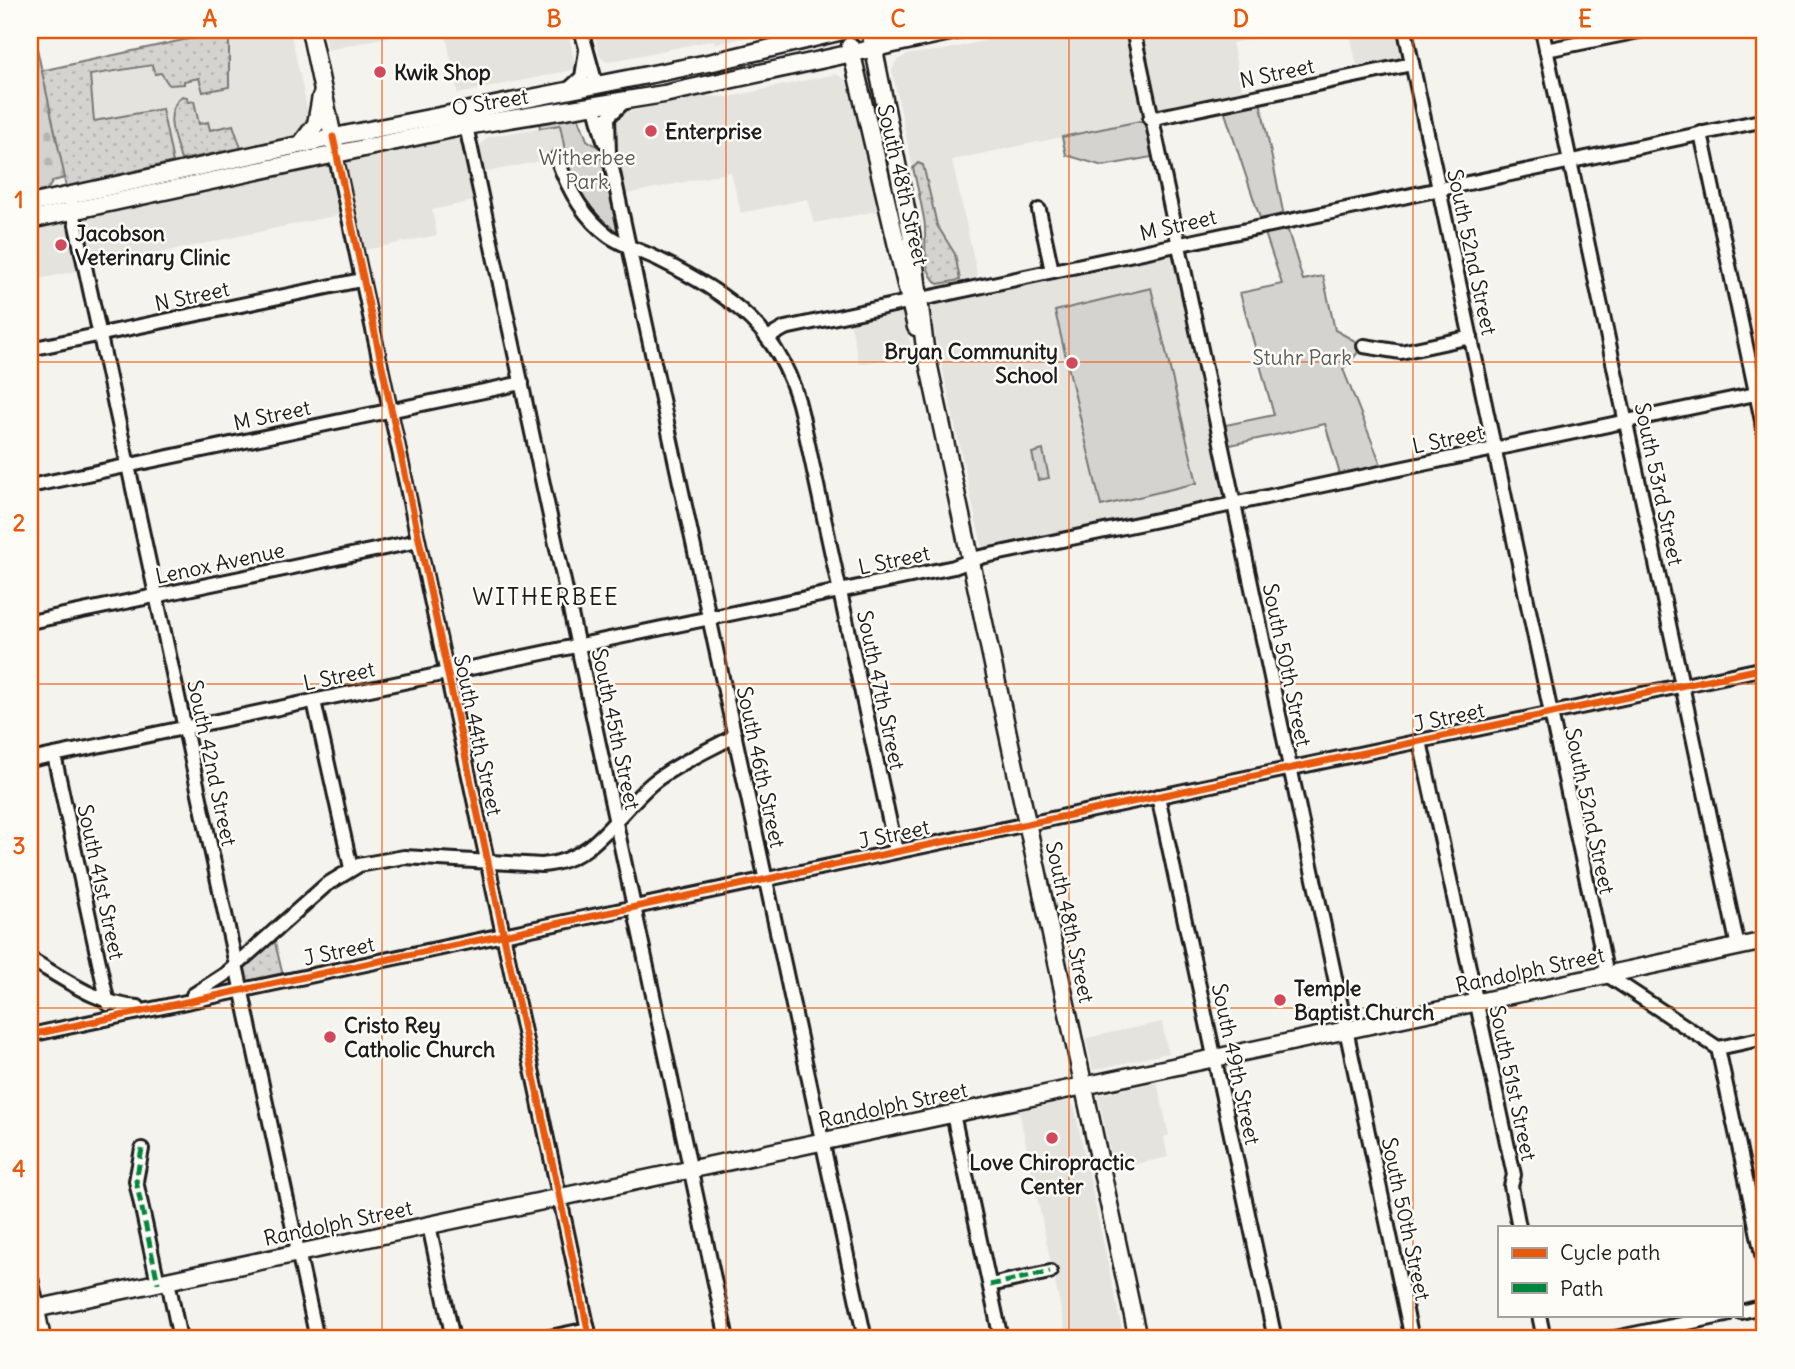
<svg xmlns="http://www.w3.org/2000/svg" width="1795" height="1369" font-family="Delius,sans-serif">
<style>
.built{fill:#e4e3de}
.grass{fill:url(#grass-dots);stroke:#787876;stroke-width:2}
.cemetery{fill:url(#cemetery-stones);stroke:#787876;stroke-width:2}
.park{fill:#d4d3cf;stroke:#787876;stroke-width:2}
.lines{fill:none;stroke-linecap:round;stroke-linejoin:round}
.minor-casing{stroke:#1c1c1c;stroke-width:18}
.major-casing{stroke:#1c1c1c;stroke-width:21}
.minor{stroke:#fdfcf7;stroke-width:12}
.major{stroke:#fdfcf7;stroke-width:16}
.quiet{stroke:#00873e;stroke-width:5;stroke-dasharray:10 5;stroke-linecap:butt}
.cycleway-casing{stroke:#fdfcf7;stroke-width:11}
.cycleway{stroke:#e8590c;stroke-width:7}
.grid{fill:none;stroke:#e8590c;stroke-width:2;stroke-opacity:0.55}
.poi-dot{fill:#d1495b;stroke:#fdfcf7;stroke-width:2.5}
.labels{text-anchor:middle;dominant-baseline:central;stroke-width:5;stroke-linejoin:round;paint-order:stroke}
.poi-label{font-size:21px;font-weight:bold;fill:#1c1c1c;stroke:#fdfcf7;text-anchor:start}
.street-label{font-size:21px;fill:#1c1c1c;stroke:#fdfcf7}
.park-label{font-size:21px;fill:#5c5c5b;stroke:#fdfcf7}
.neighbourhood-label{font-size:23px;letter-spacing:2px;fill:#1c1c1c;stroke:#fdfcf7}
.neatline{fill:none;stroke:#e8590c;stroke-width:2.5}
.grid-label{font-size:23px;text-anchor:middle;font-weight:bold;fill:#e8590c}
</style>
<defs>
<pattern id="grass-dots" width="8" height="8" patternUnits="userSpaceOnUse" patternTransform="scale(1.75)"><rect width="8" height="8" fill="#d4d3cf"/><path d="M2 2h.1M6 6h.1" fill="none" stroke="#b5b5b1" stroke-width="1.8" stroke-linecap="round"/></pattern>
<pattern id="cemetery-stones" width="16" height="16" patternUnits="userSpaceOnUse" patternTransform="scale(1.75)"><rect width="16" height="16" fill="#d4d3cf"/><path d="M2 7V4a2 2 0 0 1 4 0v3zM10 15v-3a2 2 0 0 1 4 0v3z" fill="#b5b5b1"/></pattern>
</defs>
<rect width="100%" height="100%" fill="#f4f3ee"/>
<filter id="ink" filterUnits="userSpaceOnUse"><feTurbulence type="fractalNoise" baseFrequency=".0143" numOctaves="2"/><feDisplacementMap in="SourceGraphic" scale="14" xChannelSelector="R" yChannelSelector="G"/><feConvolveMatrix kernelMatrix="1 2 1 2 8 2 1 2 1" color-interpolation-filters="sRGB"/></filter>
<g filter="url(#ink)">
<g class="built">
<polygon points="230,30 290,30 308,112 302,127 294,136 86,183 65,178 41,69"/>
<polygon points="324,30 418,30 328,50"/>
<polygon points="445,30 568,30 575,66 572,70 458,94"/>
<polygon points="593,30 785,30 715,44 714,40 607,62 600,57"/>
<polygon points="1031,30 1296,30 1232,43 1244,99 952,160 980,287 1177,245 1233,504 984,556 927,298 941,295 927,251 924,220 892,70 897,60 910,54 945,50"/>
<polygon points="1349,30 1405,30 1412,64 1359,75"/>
<polygon points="835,74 845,79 853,100 878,211 814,223 807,199 741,213 731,172 618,196 607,129 619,114 700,96 729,97"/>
<polygon points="560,124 566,156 477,174 482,199 432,210 437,235 356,252 347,213 30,281 30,229 317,165 338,167 356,157 449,138 470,143 472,154 488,137"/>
<polygon points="900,304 913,354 859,364 849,315"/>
<polygon points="1162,1022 1168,1053 1093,1070 1086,1038"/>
<polygon points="1157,1082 1169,1135 1164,1137 1168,1157 1114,1169 1098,1095"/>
<polygon points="1069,1101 1074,1106 1124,1339 1067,1339 1019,1111"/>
</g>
<g class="grass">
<polygon points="229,30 229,87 203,92 199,78 184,81 184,84 169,85 161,73 155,74 152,65 90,75 94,121 162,109 173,162 66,187 41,71"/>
<path d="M182,96L187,97L188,102L194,101L199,124L208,122L210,130L233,125L241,148L181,160C175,138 162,113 182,96Z"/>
<path d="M918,163L923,165L925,173L937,225L955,254L960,280L938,284C919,268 928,239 924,219C921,202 917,185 913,168Z"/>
<polygon points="274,938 283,976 247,982 243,967"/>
</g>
<polygon class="cemetery" points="30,30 33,30 65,178 53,181 47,190 30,194"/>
<g class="park">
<polygon points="1259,96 1285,221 1303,280 1323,276 1335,330 1364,346 1343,369 1384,472 1342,481 1325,424 1221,447 1216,427 1274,415 1240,293 1282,284 1222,104"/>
<polygon points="578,116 587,140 609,154 628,245 603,231 557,158 566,155 560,125 540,128 539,123"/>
<polygon points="1150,119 1157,156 1103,166 1066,155 1062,137"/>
<polygon points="1151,288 1197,483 1101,506 1055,311"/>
<polygon points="1043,450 1049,478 1038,480 1032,453"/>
</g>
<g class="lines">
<defs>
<g id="minor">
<polyline points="581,30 596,84"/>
<polyline points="1133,30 1412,1339"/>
<polyline points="1405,30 1607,975 1718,1048 1765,1268"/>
<polyline points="1542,30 1738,947"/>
<polyline points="1546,50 1644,30"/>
<polyline points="569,89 582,77 586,51"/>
<polyline points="625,101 608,117 609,154 865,1339"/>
<polyline points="595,107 604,141"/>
<polyline points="1150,119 1412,64"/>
<polyline points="466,126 727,1339"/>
<polyline points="1701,133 1765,435"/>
<polyline points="335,153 590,1339"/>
<path d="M557,158C567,187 583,217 609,236C623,246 642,251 658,259C732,296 783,330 802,416L896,851"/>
<polyline points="71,202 317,1339"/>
<polyline points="1039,210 1052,271"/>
<polyline points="769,337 785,328 1765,120"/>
<polyline points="1364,346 1401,352 1471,337"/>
<polyline points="30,349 361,280"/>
<polyline points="30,486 522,383"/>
<polyline points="30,622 418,541"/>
<polyline points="314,701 351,868"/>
<polyline points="1420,741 1514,1175 1511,1186 1519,1227"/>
<polyline points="54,755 108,1004"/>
<polyline points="30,760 954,567 981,557 1765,392"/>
<polyline points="1158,796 1275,1339"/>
<path d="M30,959C63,978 98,1005 138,1007"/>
<path d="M193,995L227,973L326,885L359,865L404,857L542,865C597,861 616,812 655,781C679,763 708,750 735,736"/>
<polyline points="30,1035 1765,668"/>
<polyline points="1718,1048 1765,1038"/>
<polyline points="953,1114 1001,1339"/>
<polyline points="142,1149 136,1181 158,1283"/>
<polyline points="429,1225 453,1339"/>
<polyline points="168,1281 180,1339"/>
<polyline points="990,1285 1050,1272"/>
<polyline points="1741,1312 1765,1306"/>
<polyline points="1539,1315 1544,1339"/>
<polyline points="541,1339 588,1329"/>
<polyline points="1610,1339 1726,1315"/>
</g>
<g id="major">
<polyline points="310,30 335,147"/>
<polyline points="870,30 911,233 925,348 1138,1339"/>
<polyline points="850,46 916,327"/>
<polyline points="301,144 316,124 321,96"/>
<polyline points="30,204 349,134 713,62 847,30"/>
<polyline points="30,220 466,126 664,94 958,30"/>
<polyline points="30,1281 42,1339"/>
<polyline points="30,1310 1765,941"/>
</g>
</defs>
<use href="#minor" class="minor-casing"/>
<use href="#major" class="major-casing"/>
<use href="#minor" class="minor"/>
<use href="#major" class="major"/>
<g class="quiet">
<polyline points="142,1149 136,1181 158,1283"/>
<polyline points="990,1285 1050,1272"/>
</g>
<defs>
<g id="cycleway">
<polyline points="333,137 590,1339"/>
<polyline points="30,1035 1765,668"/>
</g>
</defs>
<use href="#cycleway" class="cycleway-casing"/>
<use href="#cycleway" class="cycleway"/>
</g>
</g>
<path class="grid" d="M382,30V1339M726,30V1339M1069,30V1339M1413,30V1339M30,362H1765M30,684H1765M30,1008H1765"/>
<g class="poi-dot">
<circle cx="380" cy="72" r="7"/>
<circle cx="651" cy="131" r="7"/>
<circle cx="61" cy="245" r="7"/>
<circle cx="1072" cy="363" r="7"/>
<circle cx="1280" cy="1000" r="7"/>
<circle cx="330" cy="1037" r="7"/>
<circle cx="1052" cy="1138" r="7"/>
</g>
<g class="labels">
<g class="poi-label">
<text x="394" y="72">Kwik Shop</text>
<text x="665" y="131">Enterprise</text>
<text x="75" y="233">Jacobson<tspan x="75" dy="24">Veterinary Clinic</tspan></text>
<text x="1058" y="351" text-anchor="end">Bryan Community<tspan x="1058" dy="24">School</tspan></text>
<text x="1294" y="988">Temple<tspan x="1294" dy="24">Baptist Church</tspan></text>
<text x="344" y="1025">Cristo Rey<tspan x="344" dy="24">Catholic Church</tspan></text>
<text x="1052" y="1162" text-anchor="middle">Love Chiropractic<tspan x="1052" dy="24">Center</tspan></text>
</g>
<g class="street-label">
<text transform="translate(1277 73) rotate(-12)">N Street</text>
<text transform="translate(490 102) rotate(-9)">O Street</text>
<text transform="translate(903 185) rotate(77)">South 48th Street</text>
<text transform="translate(1178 225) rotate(-13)">M Street</text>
<text transform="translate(1472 252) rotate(78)">South 52nd Street</text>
<text transform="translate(192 296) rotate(-12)">N Street</text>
<text transform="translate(272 415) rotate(-12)">M Street</text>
<text transform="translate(1448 439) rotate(-12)">L Street</text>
<text transform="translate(1659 484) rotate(78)">South 53rd Street</text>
<text transform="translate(894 560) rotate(-12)">L Street</text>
<text transform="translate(220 563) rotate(-12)">Lenox Avenue</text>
<text transform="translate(1287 665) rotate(78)">South 50th Street</text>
<text transform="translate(339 676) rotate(-12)">L Street</text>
<text transform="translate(881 690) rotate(78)">South 47th Street</text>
<text transform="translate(1449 717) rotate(-12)">J Street</text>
<text transform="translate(616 729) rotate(78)">South 45th Street</text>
<text transform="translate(478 735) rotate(78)">South 44th Street</text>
<text transform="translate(212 763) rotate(78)">South 42nd Street</text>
<text transform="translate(761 767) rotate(78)">South 46th Street</text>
<text transform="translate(1590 811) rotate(78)">South 52nd Street</text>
<text transform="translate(894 834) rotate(-12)">J Street</text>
<text transform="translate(101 882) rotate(78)">South 41st Street</text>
<text transform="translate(1070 922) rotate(78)">South 48th Street</text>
<text transform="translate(339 951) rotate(-12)">J Street</text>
<text transform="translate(1530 970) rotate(-12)">Randolph Street</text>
<text transform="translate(1236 1064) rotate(78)">South 49th Street</text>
<text transform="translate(1513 1083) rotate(78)">South 51st Street</text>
<text transform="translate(893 1105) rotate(-12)">Randolph Street</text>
<text transform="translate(1406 1219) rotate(78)">South 50th Street</text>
<text transform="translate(338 1223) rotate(-12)">Randolph Street</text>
</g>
<g class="park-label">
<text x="587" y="157">Witherbee<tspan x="587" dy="24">Park</tspan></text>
<text x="1302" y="357">Stuhr Park</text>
</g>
<g class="neighbourhood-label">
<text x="546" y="596">WITHERBEE</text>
</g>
</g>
<rect width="1795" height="1369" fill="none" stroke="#fdfcf7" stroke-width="77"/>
<rect x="1498" y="1226" width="245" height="91" fill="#fdfcf7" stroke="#a3a29f" stroke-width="2"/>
<rect x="1512" y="1248" width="35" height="10" fill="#e8590c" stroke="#a3a29f" stroke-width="2"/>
<text x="1560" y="1260" font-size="21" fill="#1c1c1c">Cycle path</text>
<rect x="1512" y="1283" width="35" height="10" fill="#00873e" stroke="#a3a29f" stroke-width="2"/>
<text x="1560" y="1296" font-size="21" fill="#1c1c1c">Path</text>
<rect x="38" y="38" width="1718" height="1292" class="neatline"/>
<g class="grid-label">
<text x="210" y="27">A</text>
<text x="554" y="27">B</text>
<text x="898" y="27">C</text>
<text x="1241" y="27">D</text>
<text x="1585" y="27">E</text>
<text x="19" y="208">1</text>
<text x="19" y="531">2</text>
<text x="19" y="854">3</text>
<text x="19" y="1177">4</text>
</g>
</svg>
